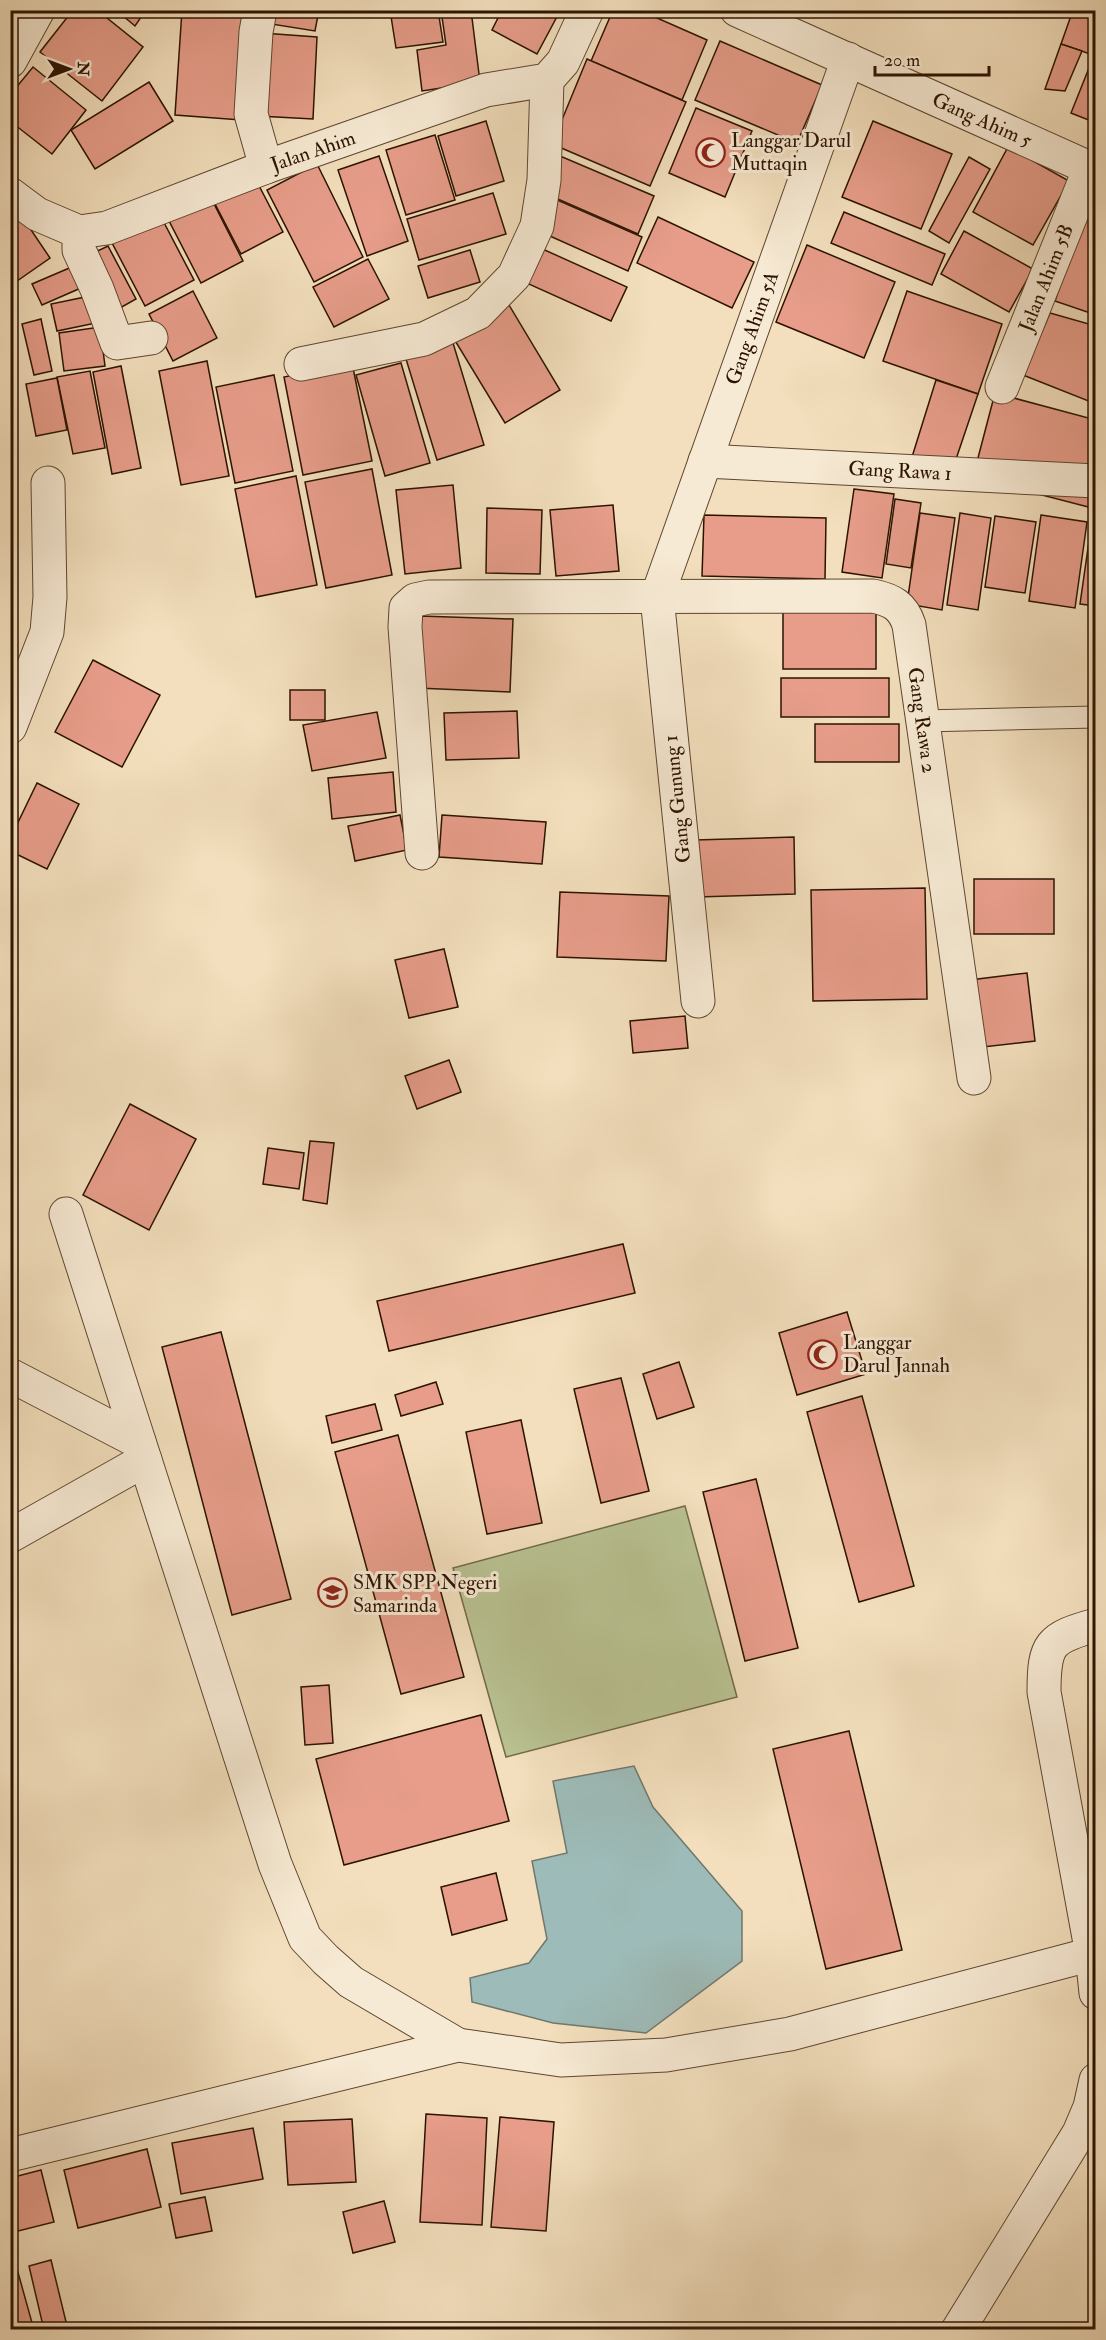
<svg xmlns="http://www.w3.org/2000/svg" width="1106" height="2340" font-family="'IM FELL Double Pica',serif">
<style>
.green{fill:#b9c292;stroke:#726a49;stroke-width:1.5}
.water{fill:#9dbbb8;stroke:#70786e;stroke-width:1.5}
.building{fill:#e79d8a;stroke:#2c1300;stroke-width:1.5}
.lines{fill:none;stroke-linecap:round;stroke-linejoin:round}
.lane-casing{stroke:#5e462f;stroke-width:23}
.street-casing{stroke:#5e462f;stroke-width:35}
.lane{stroke:#f7ead4;stroke-width:21}
.street{stroke:#f7ead4;stroke-width:33}
.labels{text-anchor:middle;dominant-baseline:central;stroke-width:6;stroke-linejoin:round;paint-order:stroke}
.street-label{font-size:20px;fill:#2c1300;stroke:#f7ead4}
.poi-label{font-size:20px;fill:#2c1300;stroke:#f7ead4;text-anchor:start}
</style>
<rect width="100%" height="100%" fill="#f3dfbd"/>
<filter id="stains"><feTurbulence type="fractalNoise" baseFrequency=".00333" numOctaves="4"/><feColorMatrix values="0 0 0 0 .2 0 0 0 0 .09 0 0 0 0 .02 0 0 0 .5 -.17"/></filter>
<radialGradient id="worn" r=".72"><stop offset=".6" stop-color="#630" stop-opacity="0"/><stop offset="1" stop-color="#630" stop-opacity=".3"/></radialGradient>
<polygon class="green" points="685,1506 737,1697 506,1757 453,1568"/>
<polygon class="water" points="634,1766 653,1807 742,1911 742,1961 646,2033 553,2023 472,2002 470,1978 529,1963 547,1939 532,1861 567,1853 553,1781"/>
<g class="building">
<polygon points="73,10 97,10 143,47 102,101 40,52"/>
<polygon points="116,10 146,10 135,26"/>
<polygon points="182,10 248,10 241,120 175,115"/>
<polygon points="273,10 319,10 315,31 271,24"/>
<polygon points="390,10 438,10 443,42 396,48"/>
<polygon points="441,10 471,10 480,82 422,91 417,50 446,45"/>
<polygon points="502,10 558,10 560,11 537,54 492,30"/>
<polygon points="613,10 639,10 707,40 682,100 591,61"/>
<polygon points="1073,10 1096,10 1096,56 1061,44"/>
<polygon points="262,33 317,37 313,119 258,116"/>
<polygon points="720,41 822,85 797,143 695,100"/>
<polygon points="1061,44 1082,51 1065,91 1045,89"/>
<polygon points="587,59 686,102 650,186 552,144"/>
<polygon points="1091,63 1096,65 1096,123 1071,113"/>
<polygon points="33,67 86,110 52,154 10,121 10,95"/>
<polygon points="149,82 173,121 95,169 71,130"/>
<polygon points="696,108 752,131 725,197 669,173"/>
<polygon points="486,121 504,181 456,196 438,136"/>
<polygon points="873,121 952,154 921,229 842,197"/>
<polygon points="435,135 455,200 406,215 386,150"/>
<polygon points="1008,147 1069,181 1033,245 973,212"/>
<polygon points="379,156 408,241 367,256 338,170"/>
<polygon points="560,156 654,196 638,234 544,193"/>
<polygon points="969,157 990,169 949,243 929,231"/>
<polygon points="317,164 363,257 314,282 267,190"/>
<polygon points="255,178 283,232 241,254 213,200"/>
<polygon points="493,193 506,234 419,260 407,219"/>
<polygon points="209,194 243,261 201,283 167,217"/>
<polygon points="555,199 642,237 628,271 541,232"/>
<polygon points="844,212 945,254 932,285 831,243"/>
<polygon points="160,215 194,280 145,306 111,241"/>
<polygon points="1084,216 1096,220 1096,315 1055,301"/>
<polygon points="658,217 754,262 732,308 637,263"/>
<polygon points="23,218 50,258 17,281 10,272 10,227"/>
<polygon points="964,231 1033,269 1009,312 941,274"/>
<polygon points="807,245 895,282 864,358 776,322"/>
<polygon points="108,246 136,299 113,312 85,257"/>
<polygon points="538,247 627,287 611,321 522,281"/>
<polygon points="470,250 480,282 428,298 418,266"/>
<polygon points="368,259 389,299 334,327 313,287"/>
<polygon points="81,263 90,284 42,305 32,284"/>
<polygon points="193,291 217,338 173,361 149,314"/>
<polygon points="907,291 1002,324 978,394 883,361"/>
<polygon points="90,296 96,323 57,331 51,304"/>
<polygon points="506,300 560,390 505,423 451,334"/>
<polygon points="1050,313 1096,326 1096,404 1023,375"/>
<polygon points="41,319 52,371 34,375 22,324"/>
<polygon points="100,327 105,366 64,371 59,333"/>
<polygon points="453,343 484,445 437,460 406,359"/>
<polygon points="207,361 229,476 181,485 159,371"/>
<polygon points="352,363 372,461 303,475 284,377"/>
<polygon points="401,363 430,463 385,476 356,375"/>
<polygon points="121,366 141,468 112,474 93,372"/>
<polygon points="90,371 105,448 73,454 57,377"/>
<polygon points="274,375 293,471 235,483 216,387"/>
<polygon points="57,378 67,430 36,436 26,384"/>
<polygon points="936,380 978,394 952,471 912,457"/>
<polygon points="995,393 1096,420 1096,509 973,477"/>
<polygon points="372,469 392,575 326,588 305,482"/>
<polygon points="296,476 317,585 256,597 235,489"/>
<polygon points="453,485 461,568 405,574 396,490"/>
<polygon points="854,489 894,494 882,578 842,572"/>
<polygon points="895,499 921,503 911,568 886,564"/>
<polygon points="613,505 619,571 556,576 550,510"/>
<polygon points="487,508 542,510 540,574 486,573"/>
<polygon points="920,513 955,518 942,610 907,604"/>
<polygon points="960,513 991,518 978,610 947,605"/>
<polygon points="704,515 826,518 825,579 702,576"/>
<polygon points="1041,515 1087,522 1075,608 1029,601"/>
<polygon points="995,516 1036,522 1025,593 985,587"/>
<polygon points="1092,520 1096,521 1096,606 1080,604"/>
<rect x="783" y="611" width="93" height="58"/>
<polygon points="420,616 513,619 510,692 417,688"/>
<polygon points="93,660 160,695 122,767 55,732"/>
<rect x="781" y="678" width="108" height="39"/>
<rect x="290" y="690" width="35" height="30"/>
<polygon points="517,711 519,758 446,760 444,713"/>
<polygon points="377,712 386,758 312,771 303,725"/>
<rect x="815" y="724" width="84" height="38"/>
<polygon points="393,772 396,812 332,819 328,778"/>
<polygon points="37,783 79,804 47,869 10,851 10,839"/>
<polygon points="400,815 407,850 355,861 348,826"/>
<polygon points="442,815 546,822 542,864 439,857"/>
<polygon points="794,837 795,894 697,897 695,840"/>
<rect x="974" y="879" width="80" height="55"/>
<polygon points="925,888 927,999 813,1001 811,890"/>
<polygon points="560,892 669,896 666,961 557,957"/>
<polygon points="444,949 458,1007 409,1018 395,960"/>
<polygon points="1027,973 1035,1041 983,1047 962,981"/>
<polygon points="685,1016 688,1048 633,1053 630,1021"/>
<polygon points="449,1060 461,1092 417,1109 405,1076"/>
<polygon points="130,1104 196,1139 149,1230 83,1195"/>
<polygon points="310,1141 334,1143 327,1204 303,1200"/>
<polygon points="268,1148 304,1153 299,1189 263,1184"/>
<polygon points="623,1244 635,1293 389,1351 377,1301"/>
<polygon points="847,1312 866,1374 797,1395 779,1333"/>
<polygon points="221,1332 291,1599 232,1615 162,1347"/>
<polygon points="679,1362 694,1407 657,1419 643,1374"/>
<polygon points="621,1378 649,1491 601,1503 574,1389"/>
<polygon points="436,1382 443,1404 401,1416 395,1395"/>
<polygon points="862,1396 914,1586 859,1602 807,1412"/>
<polygon points="375,1404 382,1430 332,1443 326,1416"/>
<polygon points="521,1420 542,1523 487,1534 466,1432"/>
<polygon points="398,1435 464,1677 401,1694 335,1452"/>
<polygon points="756,1479 798,1648 745,1661 703,1492"/>
<polygon points="329,1685 333,1743 305,1745 301,1687"/>
<polygon points="481,1715 509,1821 344,1865 316,1759"/>
<polygon points="849,1731 902,1950 826,1969 773,1749"/>
<polygon points="496,1873 507,1920 452,1935 441,1887"/>
<polygon points="426,2114 487,2118 482,2225 420,2222"/>
<polygon points="500,2117 554,2122 546,2231 491,2227"/>
<polygon points="352,2119 356,2182 288,2185 284,2122"/>
<polygon points="253,2128 263,2179 181,2194 172,2143"/>
<polygon points="147,2149 161,2207 78,2228 64,2170"/>
<polygon points="41,2170 54,2222 10,2233 10,2178"/>
<polygon points="205,2197 212,2231 176,2238 169,2204"/>
<polygon points="384,2201 395,2242 353,2253 343,2212"/>
<polygon points="14,2258 34,2330 10,2330 10,2259"/>
<polygon points="51,2260 68,2330 44,2330 29,2266"/>
</g>
<g class="lines">
<defs>
<polyline id="lane" points="923,721 1096,717"/>
<g id="street">
<polyline points="260,10 256,32 251,114 266,167"/>
<polyline points="737,10 1096,171"/>
<polyline points="10,61 38,10"/>
<polyline points="10,194 37,214 79,232 107,228 266,167 486,90 547,80 563,62 587,10"/>
<polyline points="79,232 79,250 97,289 117,343 151,338"/>
<polyline points="301,364 424,339 478,313 514,276 537,226 544,180 547,80"/>
<polyline points="1002,387 1090,168"/>
<polyline points="705,461 1096,481"/>
<polyline points="10,727 47,632 50,597 48,483"/>
<path d="M422,853L405,627L406,608L415,600L429,597L873,596C892,600 903,606 909,625L974,1078"/>
<polyline points="698,1001 657,597 848,59"/>
<polyline points="10,1375 139,1442"/>
<polyline points="145,1460 275,1864 305,1938 326,1960 351,1982 458,2045 561,2060 666,2055 790,2034 1092,1954"/>
<polyline points="10,1536 145,1460 66,1214"/>
<path d="M1096,1625C1049,1638 1044,1644 1044,1692L1092,1954L1096,1993"/>
<polyline points="10,2155 458,2045"/>
<polyline points="958,2330 1079,2133 1090,2107 1096,2080"/>
</g>
</defs>
<use href="#lane" class="lane-casing"/>
<use href="#street" class="street-casing"/>
<use href="#lane" class="lane"/>
<use href="#street" class="street"/>
</g>
<defs>
<symbol id="mosque-ring" viewBox="-11 -11 22 22"><circle r="9.5" fill="#f7ead4" stroke="#8f2418" stroke-width="1.5"/><path d="M3.5-4.9A6 6 0 1 0 3.5 4.9A5 5 0 1 1 3.5-4.9Z" fill="#8f2418"/></symbol>
<symbol id="school-ring" viewBox="-11 -11 22 22"><circle r="9.5" fill="#f7ead4" stroke="#8f2418" stroke-width="1.5"/><path d="M0-5L7-2L0 1L-7-2ZM-4 1L0 2.5L4 1V4Q0 6-4 4Z" fill="#8f2418"/></symbol>
</defs>
<g fill-rule="evenodd">
<use href="#mosque-ring" x="694" y="136" width="33" height="33"/>
<use href="#mosque-ring" x="806" y="1338" width="33" height="33"/>
<use href="#school-ring" x="316" y="1576" width="33" height="33"/>
</g>
<g class="labels">
<g class="street-label">
<text transform="translate(982 120) rotate(24)">Gang Ahim 5</text>
<text transform="translate(313 151) rotate(-19)">Jalan Ahim</text>
<text transform="translate(1046 278) rotate(-68)">Jalan Ahim 5B</text>
<text transform="translate(752 328) rotate(-70)">Gang Ahim 5A</text>
<text transform="translate(900 471) rotate(3)">Gang Rawa 1</text>
<text transform="translate(922 720) rotate(82)">Gang Rawa 2</text>
<text transform="translate(677 799) rotate(-96)">Gang Gunung 1</text>
</g>
<g class="poi-label">
<text x="731" y="140">Langgar Darul<tspan x="731" dy="23">Muttaqin</tspan></text>
<text x="843" y="1342">Langgar<tspan x="843" dy="23">Darul Jannah</tspan></text>
<text x="353" y="1582">SMK SPP Negeri<tspan x="353" dy="23">Samarinda</tspan></text>
</g>
</g>
<rect width="1106" height="2340" fill="none" stroke="#f3dfbd" stroke-width="36"/>
<rect x="12" y="12" width="1082" height="2316" fill="none" stroke="#2c1300" stroke-width="3"/>
<rect x="18" y="18" width="1070" height="2304" fill="none" stroke="#2c1300" stroke-width="1.5"/>
<g transform="translate(69 69) rotate(90)" stroke="#f7ead4" stroke-width="4.5" paint-order="stroke">
<path d="M0-4.5L10 22L0 15L-10 22Z" fill="#2c1300"/>
<text y="-9" font-size="16" font-weight="bold" text-anchor="middle" fill="#2c1300">N</text>
</g>
<path d="M875 66v9h114v-9" fill="none" stroke="#2c1300" stroke-width="3"/>
<text x="884" y="66" font-size="18" fill="#2c1300" stroke="#f7ead4" stroke-width="4.5" paint-order="stroke">20 m</text>
<rect width="100%" height="100%" filter="url(#stains)"/>
<rect width="100%" height="100%" fill="url(#worn)"/>
</svg>
